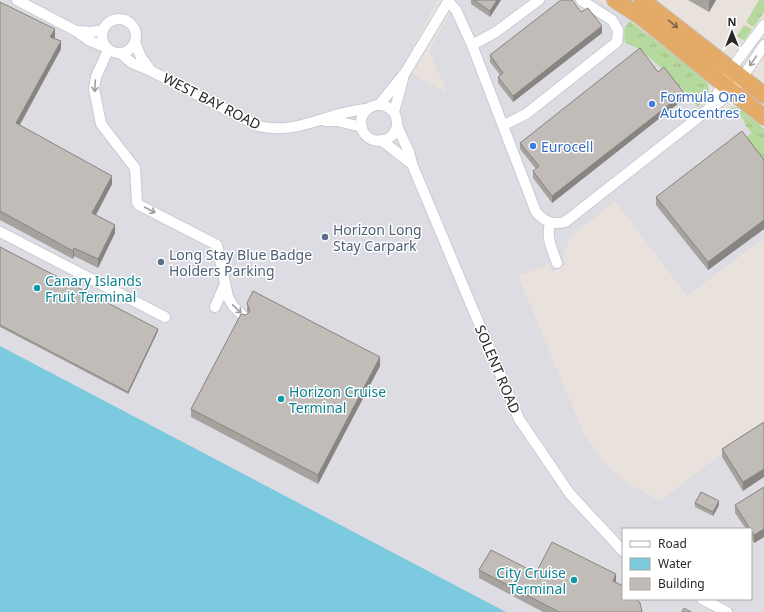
<svg xmlns="http://www.w3.org/2000/svg" width="764" height="612" font-family="'Noto Sans',sans-serif">
<style>
.industrial{fill:#dddce2;fill-rule:evenodd}
.grass{fill:url(#grass-tufts)}
.water{fill:#7bcadf}
.lines{fill:none;stroke-linecap:round;stroke-linejoin:round}
.minor-casing{stroke:#c7cbd4;stroke-width:12}
.trunk-casing{stroke:#c3c3c3;stroke-width:18}
.minor{stroke:#fff;stroke-width:10}
.trunk{stroke:#e4aa68;stroke-width:16}
.wall{fill:#a6a29e}
.shaded-wall{fill:#878481}
.building{fill:#c1bcb8;stroke:#878481}
.oneway{stroke:#7d6245}
.oneway2{stroke:#9e9e9e}
.shop-dot{fill:#3f7fe0;stroke:#fff;stroke-width:1.5}
.service-dot{fill:#5c6f8a;stroke:#fff;stroke-width:1.5}
.culture-dot{fill:#0f9aa8;stroke:#fff;stroke-width:1.5}
.labels{text-anchor:middle;dominant-baseline:central;stroke-width:3;stroke-linejoin:round;paint-order:stroke}
.shop-label{font-size:14px;fill:#366cbe;stroke:#fff;text-anchor:start}
.street-label{font-size:14px;fill:#282828;stroke:#fff}
.service-label{font-size:14px;fill:#4e5e75;stroke:#fff;text-anchor:start}
.culture-label{font-size:14px;fill:#0d838f;stroke:#fff;text-anchor:start}
</style>
<defs>
<pattern id="grass-tufts" width="24" height="20" patternUnits="userSpaceOnUse"><rect width="24" height="20" fill="#b6d99e"/><path d="M3 7l-1-3M5 7V3M7 7l1-3M15 17l-1-3M17 17v-4M19 17l1-3" fill="none" stroke="#9cba88"/></pattern>
</defs>
<rect width="100%" height="100%" fill="#e9e2dc"/>
<path class="industrial" d="M0,0H437L402,68L447,93L429,51L457,0H597L630,21L704,78L708,84L709,92L725,109L738,107L764,129V238L687,296L615,201L570,237L563,258L566,265L552,272L549,264L518,276L584,434L605,463L626,482L660,501L764,421V612H506L0,346ZM623,529H751V599H623Z"/>
<g class="grass">
<polygon points="759,0 764,0 764,12 754,27 746,22"/>
<path d="M630,21L704,78L708,84L709,92L698,107C684,91 644,46 625,43L624,29Z"/>
<polygon points="744,25 752,29 744,41 737,36"/>
<polygon points="738,107 764,129 764,168 742,140 752,133 746,126 743,119 729,108"/>
</g>
<polygon class="water" points="0,346 506,612 0,612"/>
<g class="lines">
<defs>
<g id="minor">
<polyline points="17,0 76,31 90,41 107,48"/>
<path d="M448,1L456,10L472,45L536,212C545,222 552,225 565,222L709,109C735,94 747,70 764,45"/>
<circle cx="119" cy="36" r="17"/>
<polyline points="76,31 92,32 103,30"/>
<polyline points="135,43 141,57 151,71"/>
<polyline points="472,45 496,32 539,0"/>
<polyline points="108,50 96,77 94,89 101,124 135,168 137,202 139,205 217,245 228,297 233,306 244,317"/>
<path d="M120,53L132,63L151,71L258,126C296,136 330,111 367,109"/>
<polyline points="379,105 405,73 449,0"/>
<circle cx="379" cy="123" r="18"/>
<polyline points="709,109 731,69 764,25"/>
<polyline points="394,112 403,79"/>
<polyline points="325,121 337,121 362,127"/>
<polyline points="504,125 526,114 617,42 618,30 612,20 581,0"/>
<polyline points="397,126 409,152 412,164 519,419 570,494 623,551"/>
<polyline points="381,140 412,164"/>
<path d="M550,224C546,238 552,249 557,263"/>
<polyline points="0,232 165,317"/>
<polyline points="215,307 225,284"/>
<polyline points="702,599 727,612"/>
</g>
<g id="trunk">
<polyline points="615,0 640,16 764,117"/>
<polyline points="642,0 764,95"/>
</g>
</defs>
<use href="#minor" class="minor-casing"/>
<use href="#trunk" class="trunk-casing"/>
<use href="#minor" class="minor"/>
<use href="#trunk" class="trunk"/>
</g>
<g class="wall">
<polygon points="471,0 501,0 490,17 471,4"/>
<polygon points="688,0 716,0 709,12"/>
<polygon points="0,2 55,37 54,39 61,49 20,125 112,184 96,215 115,233 98,268 74,256 73,259 0,220"/>
<polygon points="581,12 602,33 513,102 498,83 498,77 500,75 490,62 490,55"/>
<polygon points="658,72 684,99 552,203 533,178 533,171 536,169 520,149 520,143"/>
<polygon points="764,160 764,229 708,270 656,205 656,197"/>
<polygon points="0,247 158,331 128,394 0,327"/>
<polygon points="247,303 380,366 318,484 191,417 191,409 246,315 248,313 247,311"/>
<polygon points="764,422 743,491 722,457 722,449"/>
<polygon points="764,487 764,537 754,543 751,537 751,529 746,529 735,513 735,505"/>
<polygon points="695,503 719,505 713,516 695,507"/>
<polygon points="479,570 536,573 616,582 642,612 543,612 479,578"/>
</g>
<g class="shaded-wall">
<polygon points="497,0 501,0 490,17 490,11"/>
<polygon points="710,0 716,0 709,12 709,2"/>
<polygon points="602,26 602,33 513,102 513,96"/>
<polygon points="55,29 55,37 50,46 50,37"/>
<polygon points="61,41 61,49 16,131 16,123"/>
<polygon points="684,93 684,99 552,203 552,196"/>
<polygon points="112,176 112,184 92,222 92,213"/>
<polygon points="764,220 764,229 708,270 708,262"/>
<polygon points="115,225 115,233 98,268 98,259"/>
<polygon points="74,248 74,256 73,259 73,251"/>
<polygon points="158,329 158,331 128,394 128,392"/>
<polygon points="380,357 380,366 318,484 318,475"/>
<polygon points="764,469 764,477 743,491 743,482"/>
<polygon points="719,501 719,505 713,516 713,512"/>
<polygon points="764,529 764,537 754,543 754,535"/>
<polygon points="616,574 616,583 613,581"/>
</g>
<g class="building">
<polygon points="474,0 497,0 490,11"/>
<polygon points="561,0 572,0 581,12 588,8 602,26 513,96 498,77 503,73 490,55"/>
<polygon points="0,2 55,29 50,37 61,41 16,123 112,176 92,213 115,225 98,259 74,248 73,251 0,211"/>
<polygon points="640,48 658,72 664,67 684,93 552,196 533,171 539,166 520,143"/>
<polygon points="742,131 764,160 764,220 708,262 656,197"/>
<polygon points="0,247 158,329 128,392 0,325"/>
<polygon points="253,291 380,357 318,475 191,409 241,314 246,315 250,311 247,303"/>
<polygon points="764,422 764,469 743,482 722,449"/>
<polygon points="764,487 764,529 754,535 735,505"/>
<polygon points="701,492 719,501 713,512 695,503"/>
<polygon points="552,542 616,574 613,581 623,586 623,599 637,599 640,603 642,612 559,612 479,570 491,550 536,573"/>
<polygon points="684,608 691,612 682,612"/>
</g>
<defs><path id="oneway-shaft" d="M-6 0H5M1.5-3L5.5 0L1.5 3" fill="none" stroke-width="1.6" stroke-linecap="round" stroke-linejoin="round"/></defs>
<use class="oneway" href="#oneway-shaft" transform="translate(673 24) rotate(39)"/>
<g class="oneway2">
<use href="#oneway-shaft" transform="translate(753 61) rotate(125)"/>
<use href="#oneway-shaft" transform="translate(95 86) rotate(94)"/>
<use href="#oneway-shaft" transform="translate(150 210) rotate(27)"/>
<use href="#oneway-shaft" transform="translate(237 309) rotate(44)"/>
</g>
<g class="shop-dot">
<circle cx="652" cy="104" r="4"/>
<circle cx="533" cy="146" r="4"/>
</g>
<g class="service-dot">
<circle cx="325" cy="237" r="4"/>
<circle cx="161" cy="262" r="4"/>
</g>
<g class="culture-dot">
<circle cx="37" cy="288" r="4"/>
<circle cx="281" cy="399" r="4"/>
<circle cx="574" cy="580" r="4"/>
</g>
<g class="labels">
<g class="shop-label">
<text x="660" y="96">Formula One<tspan x="660" dy="16">Autocentres</tspan></text>
<text x="541" y="146">Eurocell</text>
</g>
<g class="street-label">
<text transform="translate(212 101) rotate(27)">WEST BAY ROAD</text>
<text transform="translate(498 369) rotate(67)">SOLENT ROAD</text>
</g>
<g class="service-label">
<text x="333" y="229">Horizon Long<tspan x="333" dy="16">Stay Carpark</tspan></text>
<text x="169" y="254">Long Stay Blue Badge<tspan x="169" dy="16">Holders Parking</tspan></text>
</g>
<g class="culture-label">
<text x="45" y="280">Canary Islands<tspan x="45" dy="16">Fruit Terminal</tspan></text>
<text x="289" y="391">Horizon Cruise<tspan x="289" dy="16">Terminal</tspan></text>
<text x="566" y="572" text-anchor="end">City Cruise<tspan x="566" dy="16">Terminal</tspan></text>
</g>
</g>
<rect x="622" y="528" width="130" height="72" fill="#ffffff" stroke="#a9a9a9"/>
<rect x="630" y="541" width="20" height="6" fill="#ffffff" stroke="#a9a9a9"/>
<text x="658" y="548" font-size="12" fill="#282828">Road</text>
<rect x="630" y="558" width="20" height="12" fill="#7bcadf" stroke="#a9a9a9"/>
<text x="658" y="568" font-size="12" fill="#282828">Water</text>
<rect x="630" y="578" width="20" height="12" fill="#c1bcb8" stroke="#a9a9a9"/>
<text x="658" y="588" font-size="12" fill="#282828">Building</text>
<g transform="translate(732 32)" stroke="#ffffff" stroke-width="3" paint-order="stroke">
<path d="M0-3L7 15L0 10L-7 15Z" fill="#282828"/>
<text y="-6" font-size="11" font-weight="bold" text-anchor="middle" fill="#282828">N</text>
</g>
</svg>
